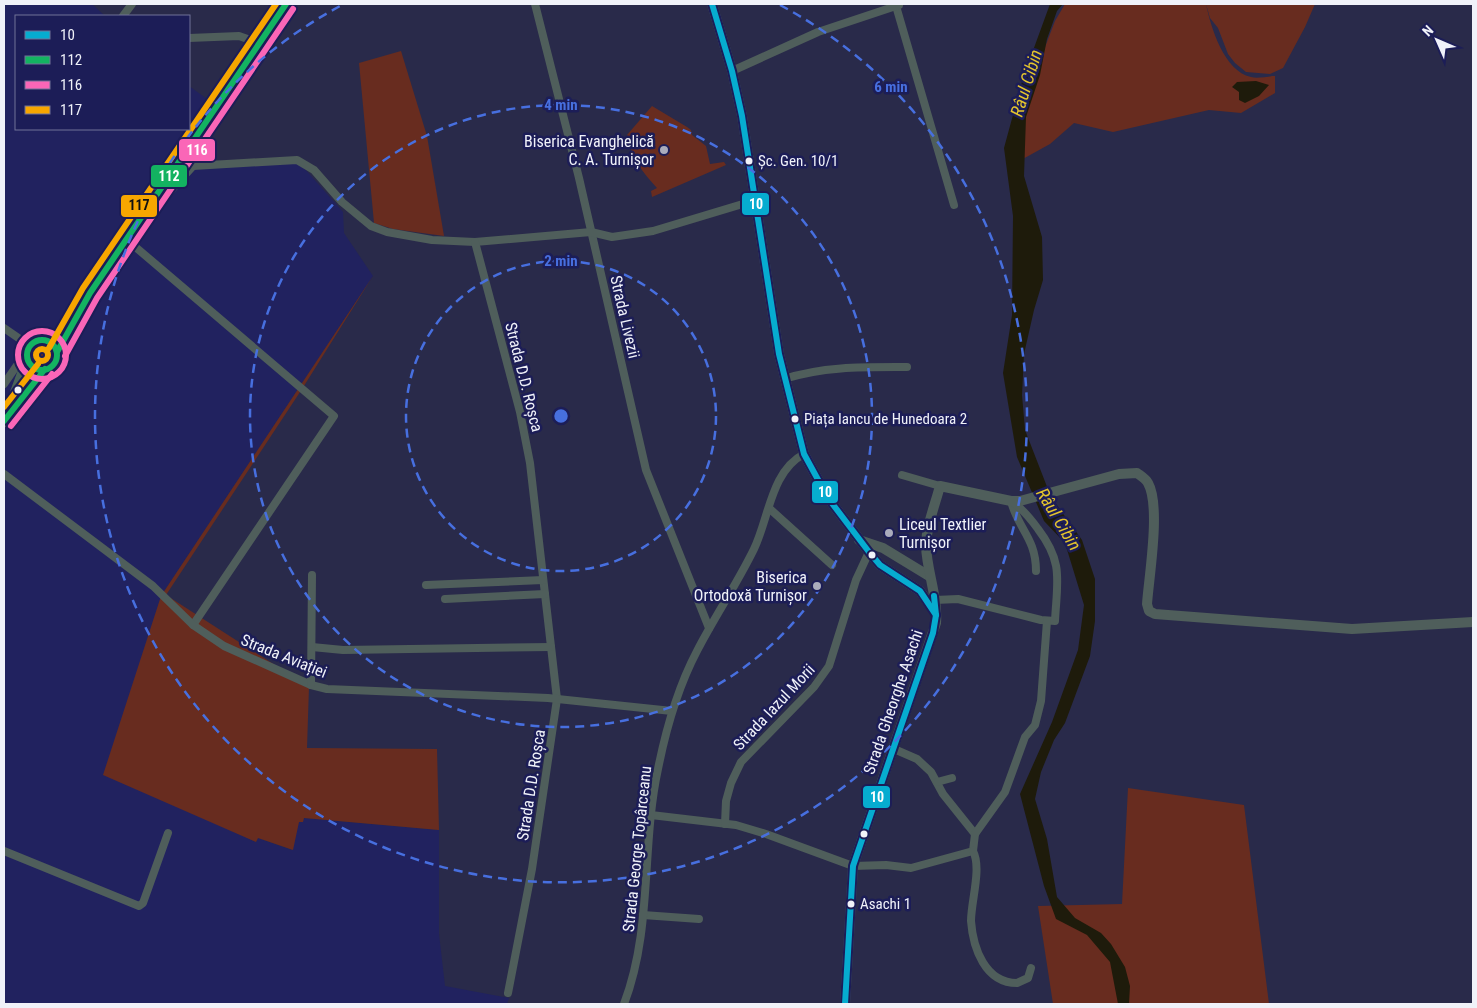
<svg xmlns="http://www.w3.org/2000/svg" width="1477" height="1008" font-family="'Roboto Condensed',sans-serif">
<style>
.built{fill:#21225f}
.green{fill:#682c1f}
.water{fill:#1e1b0b}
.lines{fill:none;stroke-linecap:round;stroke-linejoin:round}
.minor{stroke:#4f5e5b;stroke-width:8}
.tertiary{stroke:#4f5e5b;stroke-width:10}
.primary{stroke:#49625a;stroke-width:12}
.bus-1-casing{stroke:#1c1d57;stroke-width:10}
.bus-2-casing{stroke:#1c1d57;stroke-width:10}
.bus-3-casing{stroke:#1c1d57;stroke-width:10}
.bus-4-casing{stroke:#1c1d57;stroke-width:10}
.bus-1{stroke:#06acd0;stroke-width:6}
.bus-2{stroke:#13b361;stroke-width:6}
.bus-3{stroke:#fa66b7;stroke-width:6}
.bus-4{stroke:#f7a600;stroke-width:6}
.ring{fill:none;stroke:#476fdf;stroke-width:2.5;stroke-dasharray:9 6}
.poi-dot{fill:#aaacbc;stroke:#1c1d57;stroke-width:2}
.bus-dot{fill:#f0f2f9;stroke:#1c1d57;stroke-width:2}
.labels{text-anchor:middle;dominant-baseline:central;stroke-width:5;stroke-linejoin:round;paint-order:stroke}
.bus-label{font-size:15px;fill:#f0f2f9;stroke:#1c1d57;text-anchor:start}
.poi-label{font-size:16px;fill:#f0f2f9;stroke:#1c1d57;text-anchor:end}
.street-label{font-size:16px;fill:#f0f2f9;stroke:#1c1d57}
.water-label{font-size:18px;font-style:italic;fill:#e4c42d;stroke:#1c1d57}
.centre{fill:#476fdf;stroke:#1c1d57;stroke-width:2.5}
.ring-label{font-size:15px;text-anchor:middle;font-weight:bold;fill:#476fdf;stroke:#1c1d57;stroke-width:5;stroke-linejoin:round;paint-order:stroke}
.line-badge{stroke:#1c1d57;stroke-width:2}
.badge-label{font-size:14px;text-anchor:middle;font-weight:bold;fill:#fff}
.pale-badge-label{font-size:14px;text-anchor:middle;font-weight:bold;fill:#111}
</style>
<rect width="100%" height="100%" fill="#292a4a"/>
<polygon class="built" points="4,4 92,4 105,16 16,16 16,129 189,129 189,86 221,109 191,162 297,160 343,212 344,233 373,276 161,596 196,814 256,842 258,838 292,850 299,822 303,818 439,830 439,934 445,986 509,998 507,1004 4,1004"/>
<g class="green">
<path d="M1065,4H1315L1305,27L1283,68L1270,74L1246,72L1235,63L1228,54L1218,28L1210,18L1206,4C1211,28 1224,71 1251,77C1258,79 1268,76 1275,76V93L1241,113L1209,110L1113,132L1074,123L1050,144L1021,160L1022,107L1055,21Z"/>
<polygon points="401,51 427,136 444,236 393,229 374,223 359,63"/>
<path d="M652,106L687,127L691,130L692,135L706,146L710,164L724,162L726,165L652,197L651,191L657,188C640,169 633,160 627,135Z"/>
<polygon points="373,276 302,389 166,595 309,687 307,748 437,749 439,830 304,818 303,822 299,822 293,850 258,838 256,842 103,775 161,596"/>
<circle cx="43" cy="355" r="12"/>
<polygon points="1128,788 1244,805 1269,1004 1053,1004 1038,906 1122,904"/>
</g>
<g class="water">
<polygon points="1050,4 1063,4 1057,11 1047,39 1040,75 1026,117 1024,176 1042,237 1043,280 1034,310 1024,354 1022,395 1025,430 1051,497 1082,540 1095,579 1095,621 1090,656 1065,723 1054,740 1041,772 1035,799 1047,839 1057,897 1075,918 1101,933 1111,944 1125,967 1130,986 1129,1004 1118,1004 1110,962 1087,935 1056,919 1044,886 1020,794 1052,722 1078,650 1084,605 1065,543 1044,521 1017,457 1003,373 1012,315 1013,216 1004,148 1023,78"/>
<polygon points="1256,81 1269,85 1259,96 1245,103 1239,100 1239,92 1232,87 1237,82"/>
</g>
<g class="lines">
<g class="minor">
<polyline points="535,4 579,178 646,470 709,628"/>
<polyline points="896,6 954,205"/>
<polyline points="123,16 132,4"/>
<polyline points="189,38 239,36 259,43"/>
<polyline points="732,71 818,32 899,5"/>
<polyline points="178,161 193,166 297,160 314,170 342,202 371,226 387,232 432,240 475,242 591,232 612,237 653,231 756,200"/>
<polyline points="144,220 193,166"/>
<polyline points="126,239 334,416 193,625"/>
<polyline points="475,242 520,412 530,463 557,699 532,869 508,993"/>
<polyline points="4,328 30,346"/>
<path d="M784,379C824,366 866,367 907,367"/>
<polyline points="4,384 29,348"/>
<polyline points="4,474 153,586 193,625 224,646 311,685 327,689 548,698 672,711"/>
<polyline points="902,475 940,486"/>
<path d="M1011,501C1018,529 1036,538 1036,571"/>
<polyline points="770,509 832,565"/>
<polyline points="426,585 543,580"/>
<polyline points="445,599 545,594"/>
<path d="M935,600L958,599L1041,620L1055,621C1057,581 1064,563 1038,529C1030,518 1022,508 1011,501"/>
<polyline points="312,647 343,650 551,647"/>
<polyline points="311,685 312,575"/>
<polyline points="894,749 917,759 931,772 943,794 975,834"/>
<polyline points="937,782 952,778"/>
<polyline points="651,815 736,825 766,834 853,866 886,865 911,868 973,851 975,834 1005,792 1025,737 1035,725 1041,701 1047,621"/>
<polyline points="725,824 726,801 731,783 741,762 814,687 829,666 856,580 869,552"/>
<polyline points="4,851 139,906 143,903 168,833"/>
<path d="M973,851C982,868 971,901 971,921C973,948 985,983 1017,983L1028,978L1031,968"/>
<polyline points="643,915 699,919"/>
<path d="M624,1004C653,928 641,847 658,769C666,729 678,687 697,651C715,616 737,584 754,549C769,518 771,471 804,454"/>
</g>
<g class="tertiary">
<polyline points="712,4 732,71 742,116 779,354 804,454 828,498 869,552 880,565 920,591 935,612"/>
<polyline points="859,540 883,548 929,576"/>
<path d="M845,1004L853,866L936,623C938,597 927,572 926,546C926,527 935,505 940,486L1011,501H1020L1119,474L1137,473C1141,476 1146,479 1148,483C1161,506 1149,576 1147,604L1149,611L1155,614L1352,629L1473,622"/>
</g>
<g class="primary">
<circle cx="42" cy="355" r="15"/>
<polyline points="57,352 90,293 286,4"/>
<polyline points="14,398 28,360"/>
<polyline points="4,421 45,369"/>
</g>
<defs>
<g id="bus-1">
<polyline points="712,4 732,71 742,116 779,354 804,454 828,498 869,552 880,565 920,591 936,615"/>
<polyline points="845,1004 853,866 933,633 936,615 934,596"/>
</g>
<g id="bus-2">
<circle cx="42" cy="355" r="15"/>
<polyline points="57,352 90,293 286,4"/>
<polyline points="4,421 45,369"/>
</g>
<g id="bus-3">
<circle cx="42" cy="355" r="24"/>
<polyline points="65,356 97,298 293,9"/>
<polyline points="11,426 52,374"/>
</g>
<g id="bus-4">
<polyline points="49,348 83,288 276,4"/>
<circle cx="42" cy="355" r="6"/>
<polyline points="4,407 38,364"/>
</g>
</defs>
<use href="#bus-1" class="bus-1-casing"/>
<use href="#bus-2" class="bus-2-casing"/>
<use href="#bus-3" class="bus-3-casing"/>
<use href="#bus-4" class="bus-4-casing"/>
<use href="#bus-1" class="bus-1"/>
<use href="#bus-2" class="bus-2"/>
<use href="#bus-3" class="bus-3"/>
<use href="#bus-4" class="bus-4"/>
</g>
<g class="ring">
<circle cx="561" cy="416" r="155"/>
<circle cx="561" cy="416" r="311"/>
<path d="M780 5A466 466 0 1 1 342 5"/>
</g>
<g class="poi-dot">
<circle cx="664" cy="150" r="5"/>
<circle cx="889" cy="533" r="5"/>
<circle cx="817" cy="586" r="5"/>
</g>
<g class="bus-dot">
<circle cx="749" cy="161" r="4.5"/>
<circle cx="18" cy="390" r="4.5"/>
<circle cx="795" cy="419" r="4.5"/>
<circle cx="872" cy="555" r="4.5"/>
<circle cx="864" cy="834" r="4.5"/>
<circle cx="851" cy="904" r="4.5"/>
</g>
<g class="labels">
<g class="bus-label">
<text x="758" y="161">Șc. Gen. 10/1</text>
<text x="804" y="419">Piața Iancu de Hunedoara 2</text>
<text x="860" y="904">Asachi 1</text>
</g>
<g class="poi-label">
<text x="654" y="141">Biserica Evanghelică<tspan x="654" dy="18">C. A. Turnișor</tspan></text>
<text x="899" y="524" text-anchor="start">Liceul Textlier<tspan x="899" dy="18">Turnișor</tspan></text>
<text x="807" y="577">Biserica<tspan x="807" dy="18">Ortodoxă Turnișor</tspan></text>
</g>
<g class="street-label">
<text transform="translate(625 317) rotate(77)">Strada Livezii</text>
<text transform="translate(524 377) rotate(76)">Strada D.D. Roșca</text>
<text transform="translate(284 656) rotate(22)">Strada Aviației</text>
<text transform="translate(893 702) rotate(-71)">Strada Gheorghe Asachi</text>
<text transform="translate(774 707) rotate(-47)">Strada Iazul Morii</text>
<text transform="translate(531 785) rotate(-81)">Strada D.D. Roșca</text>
<text transform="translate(637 849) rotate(-84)">Strada George Topârceanu</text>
</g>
<g class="water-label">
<text transform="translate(1026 83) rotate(-73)">Râul Cibin</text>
<text transform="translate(1059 519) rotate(59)">Râul Cibin</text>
</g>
</g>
<circle cx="561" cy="416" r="8" class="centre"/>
<g class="ring-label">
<text x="891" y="92">6 min</text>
<text x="561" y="110">4 min</text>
<text x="561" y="266">2 min</text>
</g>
<g class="line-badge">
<rect x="178" y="138" width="38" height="24" rx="5" fill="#fa66b7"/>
<rect x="150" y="164" width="38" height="24" rx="5" fill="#13b361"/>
<rect x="741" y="192" width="29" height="24" rx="5" fill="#06acd0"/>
<rect x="120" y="194" width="38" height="24" rx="5" fill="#f7a600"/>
<rect x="811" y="480" width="28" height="24" rx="5" fill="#06acd0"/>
<rect x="862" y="785" width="29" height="24" rx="5" fill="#06acd0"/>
</g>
<g class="badge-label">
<text x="197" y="155">116</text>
<text x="169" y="181">112</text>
<text x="756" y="209">10</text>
<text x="825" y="497">10</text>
<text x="877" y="802">10</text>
</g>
<g class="pale-badge-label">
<text x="139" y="210">117</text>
</g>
<rect width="1477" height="1008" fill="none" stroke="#f0f2f9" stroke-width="10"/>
<rect x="15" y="15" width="175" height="115" fill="#1c1d57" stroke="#717298"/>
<rect x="25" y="31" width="25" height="8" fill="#06acd0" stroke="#717298"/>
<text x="60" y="40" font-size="15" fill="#f0f2f9">10</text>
<rect x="25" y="56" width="25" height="8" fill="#13b361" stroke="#717298"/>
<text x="60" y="65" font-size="15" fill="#f0f2f9">112</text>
<rect x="25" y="81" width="25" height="8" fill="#fa66b7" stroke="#717298"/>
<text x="60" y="90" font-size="15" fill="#f0f2f9">116</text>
<rect x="25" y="106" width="25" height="8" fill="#f7a600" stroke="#717298"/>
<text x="60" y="115" font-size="15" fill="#f0f2f9">117</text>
<g transform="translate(1437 40) rotate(315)" stroke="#1c1d57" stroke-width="4" paint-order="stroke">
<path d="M0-4L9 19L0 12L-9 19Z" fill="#f0f2f9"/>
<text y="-8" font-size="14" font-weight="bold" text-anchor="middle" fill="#f0f2f9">N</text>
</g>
</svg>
